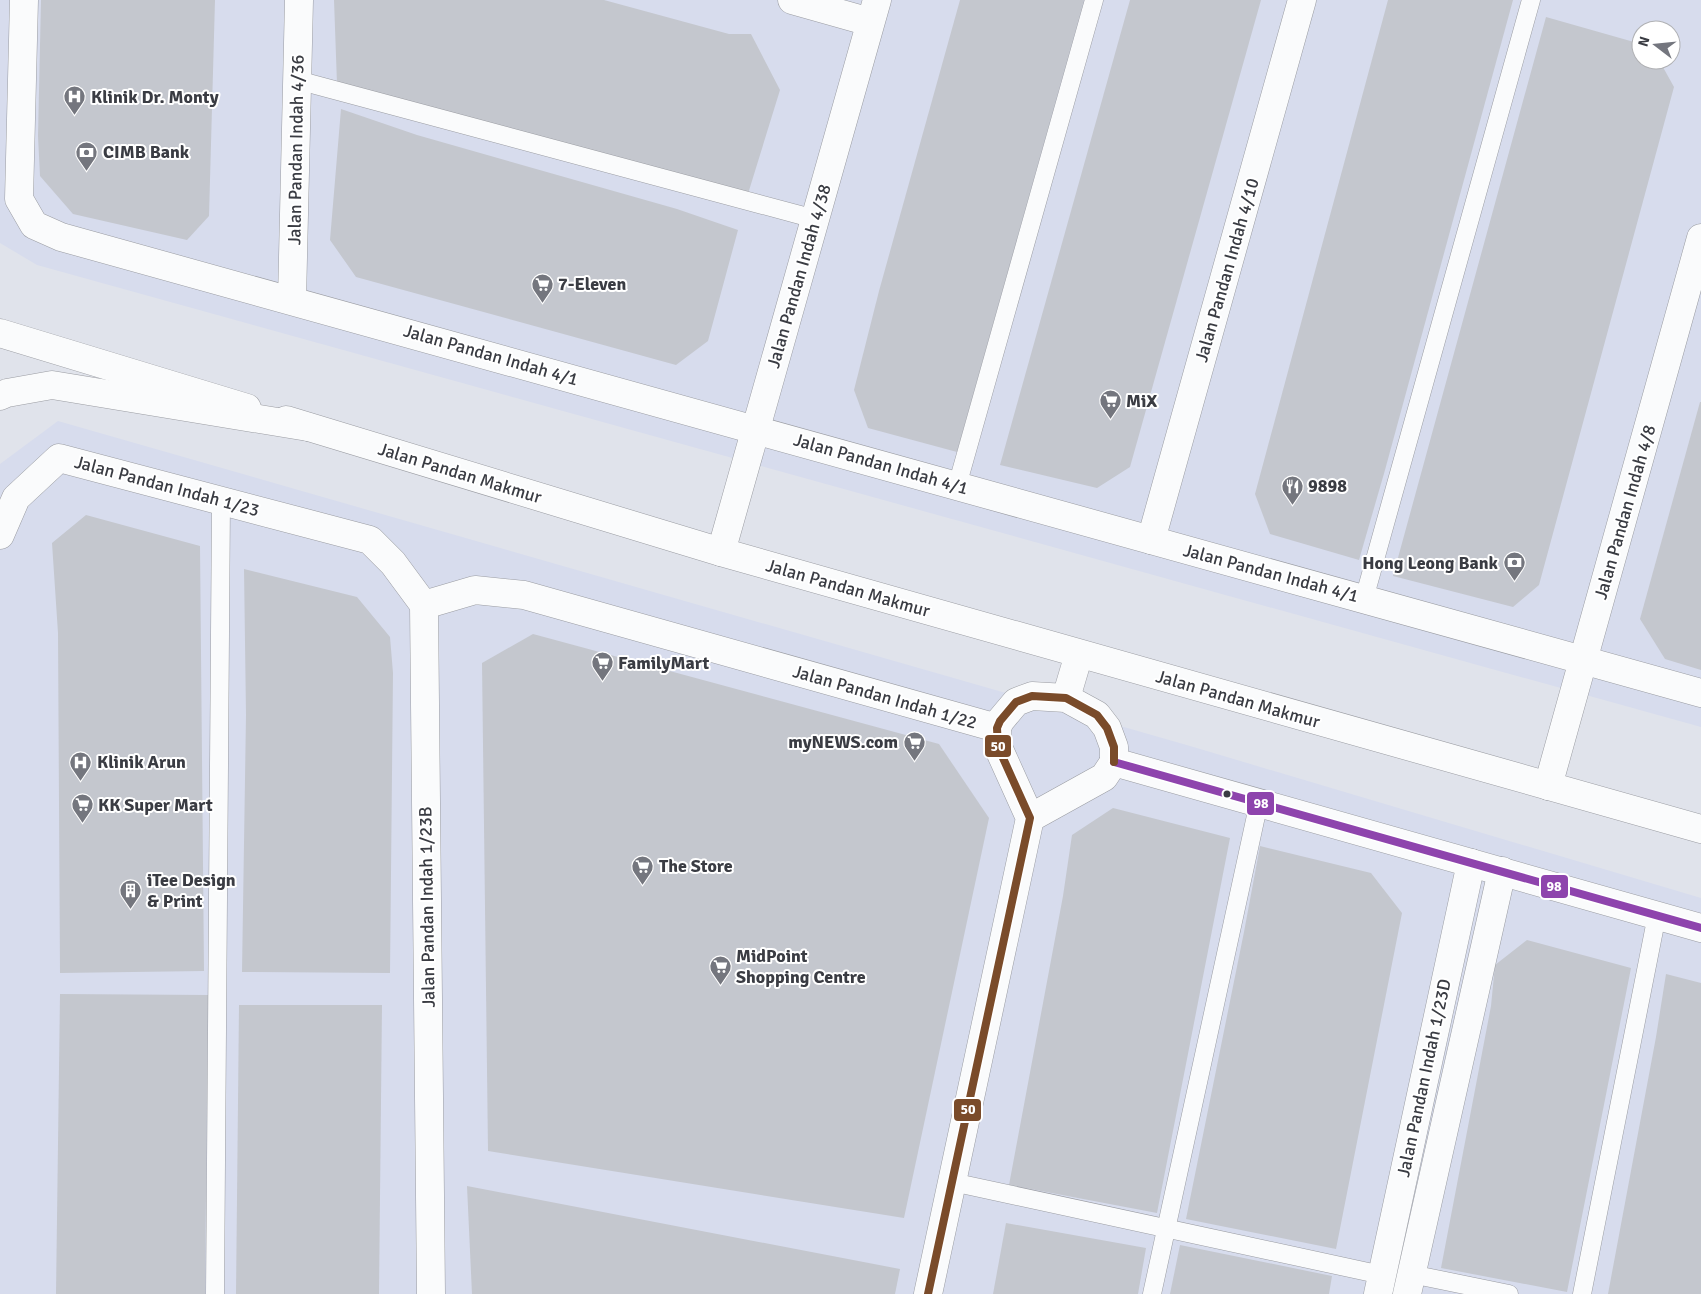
<svg xmlns="http://www.w3.org/2000/svg" width="1701" height="1294" font-family="Signika,sans-serif">
<style>
.built{fill:#d7dced;fill-rule:evenodd}
.building{fill:#c4c7ce}
.lines{fill:none;stroke-linecap:round;stroke-linejoin:round}
.service-casing{stroke:#9a9ca2;stroke-width:19}
.minor-casing{stroke:#9a9ca2;stroke-width:29}
.tertiary-casing{stroke:#9a9ca2;stroke-width:29}
.secondary-casing{stroke:#9a9ca2;stroke-width:29}
.service{stroke:#fafbfc;stroke-width:18}
.minor{stroke:#fafbfc;stroke-width:28}
.tertiary{stroke:#fafbfc;stroke-width:28}
.secondary{stroke:#fafbfc;stroke-width:28}
.bus-1-casing{stroke:#fff;stroke-width:11}
.bus-2-casing{stroke:#fff;stroke-width:11}
.bus-1{stroke:#8e44ad;stroke-width:8}
.bus-2{stroke:#7a4b2a;stroke-width:8}
.bus-dot{fill:#3a3c43;stroke:#fff;stroke-width:2}
.labels{text-anchor:middle;dominant-baseline:central;stroke-width:4;stroke-linejoin:round;paint-order:stroke}
.poi-label{font-size:18px;font-weight:bold;fill:#3a3c43;stroke:#fff;text-anchor:start}
.street-label{font-size:18px;fill:#3a3c43;stroke:#fff}
.line-badge{stroke:#fff;stroke-width:2}
.badge-label{font-size:14px;text-anchor:middle;font-weight:bold;fill:#fff}
</style>
<rect width="100%" height="100%" fill="#e0e3eb"/>
<g class="built">
<path d="M0,0H1701V727L37,265L0,243ZM1641,30H1671V60H1641Z"/>
<polygon points="58,421 1190,746 1701,898 1701,1294 0,1294 0,464"/>
</g>
<g class="building">
<polygon points="41,0 215,0 209,216 187,240 73,214 40,176 38,136"/>
<polygon points="334,0 604,0 729,34 751,34 780,90 747,197 337,84"/>
<polygon points="960,0 1084,0 957,452 868,428 854,390 879,291"/>
<polygon points="1130,0 1261,0 1130,467 1097,488 1000,465"/>
<polygon points="1388,0 1513,0 1385,470 1359,560 1270,534 1255,494"/>
<polygon points="1546,17 1641,44 1641,60 1659,60 1674,87 1539,585 1513,607 1393,576"/>
<polygon points="341,109 417,135 677,209 738,230 708,341 676,365 356,277 330,240"/>
<polygon points="1700,402 1701,402 1701,670 1665,659 1640,619"/>
<polygon points="86,515 200,546 204,971 60,973 58,633 52,543"/>
<polygon points="244,569 357,597 390,637 393,673 390,973 242,972 246,715"/>
<polygon points="533,634 939,744 989,818 904,1218 488,1151 482,663"/>
<polygon points="1113,808 1230,838 1157,1213 1009,1185 1063,896 1072,835"/>
<polygon points="1260,846 1371,873 1402,913 1336,1249 1186,1219 1244,932"/>
<polygon points="1527,940 1631,968 1567,1292 1441,1268 1491,1006 1495,965"/>
<polygon points="1666,974 1701,983 1701,1294 1608,1294 1656,1037"/>
<polygon points="60,994 208,995 205,1294 56,1294"/>
<polygon points="239,1005 382,1005 379,1294 236,1294"/>
<polygon points="467,1186 900,1269 895,1294 472,1294"/>
<polygon points="1006,1223 1146,1248 1138,1294 993,1294"/>
<polygon points="1180,1245 1332,1276 1329,1294 1170,1294"/>
</g>
<g class="lines">
<defs>
<g id="service">
<polyline points="297,80 815,219"/>
<polyline points="957,486 1094,0"/>
<polyline points="1364,599 1531,0"/>
<polyline points="952,1182 1382,1275"/>
<polyline points="1411,1274 1509,1294"/>
<polyline points="215,1294 221,501"/>
<polyline points="1152,1294 1259,802"/>
<polyline points="1582,1294 1657,915"/>
</g>
<g id="minor">
<polyline points="24,0 19,199 34,225 61,237 1701,693"/>
<polyline points="792,0 870,22"/>
<polyline points="292,300 299,0"/>
<polyline points="0,535 16,498 59,458 370,540 393,563 424,605 431,1294"/>
<polyline points="1151,540 1302,0"/>
<polyline points="721,552 877,0"/>
<polyline points="424,605 475,590 524,595 997,728"/>
<polyline points="1066,698 1079,654"/>
<polyline points="1114,762 1701,928"/>
<polyline points="1548,786 1701,238"/>
<polyline points="1030,818 1104,777 1114,762"/>
<polyline points="928,1294 1030,818 998,747 997,728 1000,721 1016,702 1032,696 1066,698 1097,715 1107,728 1114,747 1114,762"/>
<polyline points="1378,1294 1471,863"/>
<polyline points="1407,1294 1502,871"/>
</g>
<g id="tertiary">
<polyline points="0,333 247,408"/>
<polyline points="286,420 721,552 1701,829"/>
</g>
<polyline id="secondary" points="0,396 7,393 52,385 308,427"/>
</defs>
<use href="#service" class="service-casing"/>
<use href="#minor" class="minor-casing"/>
<use href="#tertiary" class="tertiary-casing"/>
<use href="#secondary" class="secondary-casing"/>
<use href="#service" class="service"/>
<use href="#minor" class="minor"/>
<use href="#tertiary" class="tertiary"/>
<use href="#secondary" class="secondary"/>
<defs>
<polyline id="bus-1" points="1114,762 1701,928"/>
<polyline id="bus-2" points="928,1294 1030,818 998,747 997,728 1000,721 1016,702 1032,696 1066,698 1097,715 1107,728 1114,747 1114,762"/>
</defs>
<use href="#bus-1" class="bus-1-casing"/>
<use href="#bus-2" class="bus-2-casing"/>
<use href="#bus-1" class="bus-1"/>
<use href="#bus-2" class="bus-2"/>
</g>
<defs>
<symbol id="hospital-pin" viewBox="-11 -11 22 30"><path d="M0 17L-7.5 6A9.5 9.5 0 1 1 7.5 6Z" fill="#74767e" stroke="#fff"/><path d="M-5-5h3v3.5h4V-5h3V5h-3V1.5h-4V5h-3Z" fill="#fff"/></symbol>
<symbol id="bank-pin" viewBox="-11 -11 22 30"><path d="M0 17L-7.5 6A9.5 9.5 0 1 1 7.5 6Z" fill="#74767e" stroke="#fff"/><path d="M-6-4H6V4H-6ZM0-2.3a2.3 2.3 0 1 0 0 4.6a2.3 2.3 0 1 0 0-4.6Z" fill="#fff"/></symbol>
<symbol id="supermarket-pin" viewBox="-11 -11 22 30"><path d="M0 17L-7.5 6A9.5 9.5 0 1 1 7.5 6Z" fill="#74767e" stroke="#fff"/><path d="M-6-5.5h2.5l.6 2H6L4.5 2H-2.5L-4.4-4H-6ZM-1.5 3.2a1.3 1.3 0 1 0 .1 0ZM3 3.2a1.3 1.3 0 1 0 .1 0Z" fill="#fff"/></symbol>
<symbol id="restaurant-pin" viewBox="-11 -11 22 30"><path d="M0 17L-7.5 6A9.5 9.5 0 1 1 7.5 6Z" fill="#74767e" stroke="#fff"/><path d="M-5-6h1v4h1v-4h1v4h1v-4h1v5L-1.5 .5V6h-2V.5L-5-1ZM5-6V6H3V1.5H1.5Q1.5-4 5-6Z" fill="#fff"/></symbol>
<symbol id="building-pin" viewBox="-11 -11 22 30"><path d="M0 17L-7.5 6A9.5 9.5 0 1 1 7.5 6Z" fill="#74767e" stroke="#fff"/><path d="M-4-6H4V6H1V3H-1V6H-4ZM-2.5-4.3h1.7v1.8h-1.7ZM.8-4.3h1.7v1.8H.8ZM-2.5-1h1.7V.8h-1.7ZM.8-1h1.7V.8H.8Z" fill="#fff"/></symbol>
</defs>
<g fill-rule="evenodd">
<use href="#hospital-pin" x="62" y="84" width="25" height="34"/>
<use href="#bank-pin" x="74" y="140" width="25" height="34"/>
<use href="#supermarket-pin" x="530" y="272" width="25" height="34"/>
<use href="#supermarket-pin" x="1098" y="388" width="25" height="34"/>
<use href="#restaurant-pin" x="1280" y="474" width="25" height="34"/>
<use href="#bank-pin" x="1502" y="550" width="25" height="34"/>
<use href="#supermarket-pin" x="590" y="650" width="25" height="34"/>
<use href="#supermarket-pin" x="902" y="730" width="25" height="34"/>
<use href="#hospital-pin" x="68" y="750" width="25" height="34"/>
<use href="#supermarket-pin" x="70" y="792" width="25" height="34"/>
<use href="#supermarket-pin" x="630" y="854" width="25" height="34"/>
<use href="#building-pin" x="118" y="878" width="25" height="34"/>
<use href="#supermarket-pin" x="708" y="954" width="25" height="34"/>
</g>
<circle class="bus-dot" cx="1227" cy="794" r="4.5"/>
<g class="labels">
<g class="poi-label">
<text x="91" y="97">Klinik Dr. Monty</text>
<text x="103" y="152">CIMB Bank</text>
<text x="558" y="284">7-Eleven</text>
<text x="1126" y="401">MiX</text>
<text x="1308" y="486">9898</text>
<text x="1498" y="563" text-anchor="end">Hong Leong Bank</text>
<text x="618" y="663">FamilyMart</text>
<text x="898" y="742" text-anchor="end">myNEWS.com</text>
<text x="97" y="762">Klinik Arun</text>
<text x="98" y="805">KK Super Mart</text>
<text x="659" y="866">The Store</text>
<text x="147" y="880">iTee Design<tspan x="147" dy="21">&amp; Print</tspan></text>
<text x="736" y="956">MidPoint<tspan x="736" dy="21">Shopping Centre</tspan></text>
</g>
<g class="street-label">
<text transform="translate(296 150) rotate(-89)">Jalan Pandan Indah 4/36</text>
<text transform="translate(1227 270) rotate(-74)">Jalan Pandan Indah 4/10</text>
<text transform="translate(799 276) rotate(-74)">Jalan Pandan Indah 4/38</text>
<text transform="translate(491 355) rotate(16)">Jalan Pandan Indah 4/1</text>
<text transform="translate(881 464) rotate(16)">Jalan Pandan Indah 4/1</text>
<text transform="translate(460 473) rotate(17)">Jalan Pandan Makmur</text>
<text transform="translate(167 486) rotate(15)">Jalan Pandan Indah 1/23</text>
<text transform="translate(1625 512) rotate(-74)">Jalan Pandan Indah 4/8</text>
<text transform="translate(1271 573) rotate(15)">Jalan Pandan Indah 4/1</text>
<text transform="translate(848 588) rotate(16)">Jalan Pandan Makmur</text>
<text transform="translate(885 697) rotate(16)">Jalan Pandan Indah 1/22</text>
<text transform="translate(1238 699) rotate(16)">Jalan Pandan Makmur</text>
<text transform="translate(427 907) rotate(-91)">Jalan Pandan Indah 1/23B</text>
<text transform="translate(1424 1078) rotate(-78)">Jalan Pandan Indah 1/23D</text>
</g>
</g>
<g class="line-badge">
<rect x="984" y="734" width="28" height="24" rx="5" fill="#7a4b2a"/>
<rect x="1246" y="791" width="29" height="25" rx="5" fill="#8e44ad"/>
<rect x="1540" y="874" width="29" height="25" rx="5" fill="#8e44ad"/>
<rect x="953" y="1098" width="29" height="24" rx="5" fill="#7a4b2a"/>
</g>
<g class="badge-label">
<text x="998" y="751">50</text>
<text x="1261" y="808">98</text>
<text x="1554" y="891">98</text>
<text x="968" y="1114">50</text>
</g>
<g transform="translate(1656 45) rotate(286)"><circle r="24" fill="#ffffff" stroke="#b0b1b4"/>
<path d="M0-4L9 19L0 12L-9 19Z" fill="#74767e"/>
<text y="-8" font-size="14" font-weight="bold" text-anchor="middle" fill="#3a3c43">N</text>
</g>
</svg>
